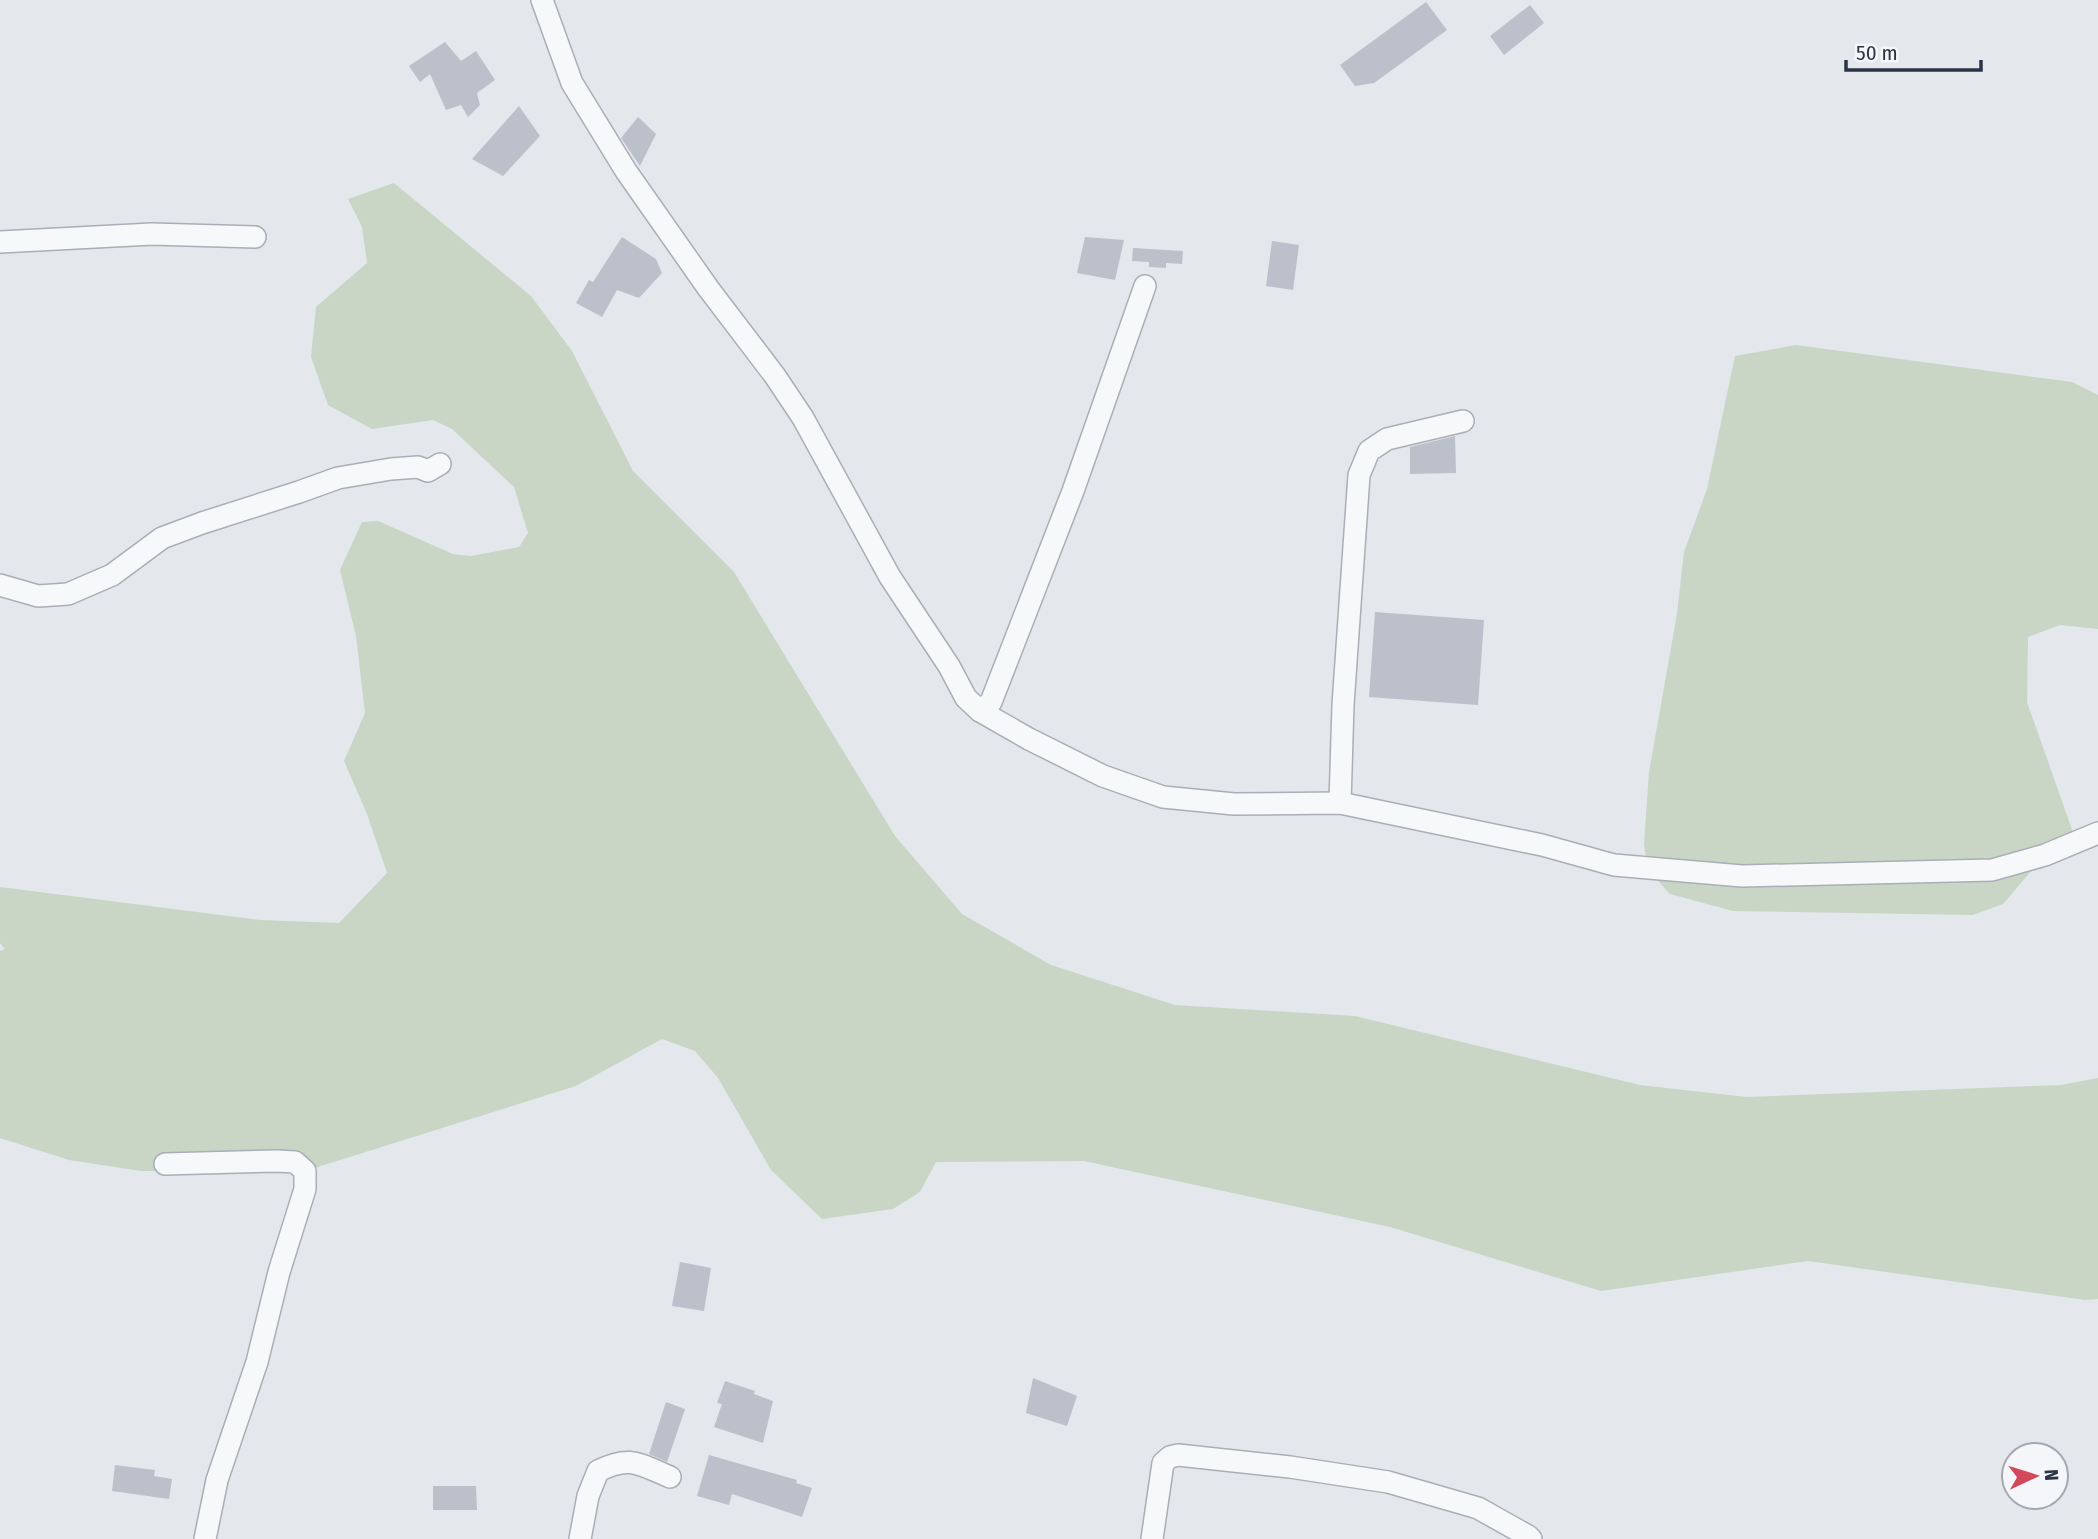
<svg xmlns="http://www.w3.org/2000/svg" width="2098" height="1539" font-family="'Fira Sans Condensed',sans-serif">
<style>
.green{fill:#c9d6c5}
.building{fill:#bbc0ca}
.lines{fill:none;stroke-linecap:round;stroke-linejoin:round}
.minor-casing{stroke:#a9aeb7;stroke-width:24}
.minor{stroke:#f7f8fa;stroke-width:21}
</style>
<rect width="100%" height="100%" fill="#e4e7ec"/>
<g class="green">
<polygon points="394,183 531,296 572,351 633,471 734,572 895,836 962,914 1051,965 1175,1005 1355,1016 1640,1085 1747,1097 2061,1085 2098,1078 2098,1299 2085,1300 1808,1261 1601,1291 1390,1227 1084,1161 936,1162 920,1192 893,1209 822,1219 771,1170 718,1078 695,1051 662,1039 576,1086 305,1171 141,1171 69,1160 0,1138 0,951 5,949 0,943 0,887 260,920 339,923 387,873 367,814 344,761 365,713 356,636 340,570 362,522 378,521 453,554 471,556 519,547 528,533 514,487 452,429 433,420 372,429 328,405 311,357 316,307 367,263 362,227 348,199"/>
<polygon points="1796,345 2072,382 2098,395 2098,629 2060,625 2028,637 2027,702 2075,838 2045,855 2003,904 1973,915 1733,911 1670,894 1648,870 1644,844 1649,772 1677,614 1684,552 1707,489 1735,356"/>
</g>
<g class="building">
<polygon points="1426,2 1447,30 1374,83 1355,86 1340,65"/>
<polygon points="1530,5 1544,23 1504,55 1490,36"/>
<polygon points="445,42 461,61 476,51 495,80 477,93 480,105 468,117 461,105 446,110 430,74 420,82 409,66"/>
<polygon points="519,106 540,136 503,176 472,159"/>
<polygon points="638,117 656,134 640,166 621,138"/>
<polygon points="622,237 656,259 662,273 639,298 617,290 602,317 576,303 589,280 593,282"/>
<polygon points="1085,237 1124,240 1115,280 1077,273"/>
<polygon points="1272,241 1299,245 1293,290 1266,286"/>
<polygon points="1133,248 1183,251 1182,264 1166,263 1166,268 1149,267 1149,262 1132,261"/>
<polygon points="1455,436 1456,473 1410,474 1410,447"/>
<polygon points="1375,612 1484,620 1478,705 1369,697"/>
<polygon points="680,1262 711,1268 704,1311 672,1306"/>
<polygon points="1033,1378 1077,1396 1067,1426 1026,1413"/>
<polygon points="725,1381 755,1391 754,1394 773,1401 763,1443 714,1427 722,1404 717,1403"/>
<polygon points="666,1402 685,1409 667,1462 649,1454"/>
<polygon points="709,1455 797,1480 796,1483 812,1488 802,1517 732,1494 729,1505 697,1496"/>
<polygon points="115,1465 155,1470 154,1476 172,1479 169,1499 112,1491"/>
<polygon points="433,1486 476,1486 477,1510 433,1510"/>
</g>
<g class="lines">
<defs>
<g id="minor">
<polyline points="542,0 572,83 626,171 708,288 775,376 803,418 890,577 949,666 966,698 980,711 1029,739 1103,776 1163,797 1234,804 1340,803 1542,845 1614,865 1742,876 1992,870 2045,855 2098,833"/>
<polyline points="0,242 152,234 255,237"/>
<polyline points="0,585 38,596 68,594 112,575 162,538 202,523 299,492 338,478 391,469 418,467 428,471 440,464"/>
<polyline points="980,711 991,702 1073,491 1145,286"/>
<polyline points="1340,803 1343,705 1359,475 1369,451 1387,439 1463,421"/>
<polyline points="165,1164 277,1161 295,1162 305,1171 305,1189 279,1272 257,1362 217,1480 205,1539"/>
<path d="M580,1539L588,1496L598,1471C630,1455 639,1464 670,1477"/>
<polyline points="1152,1539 1163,1463 1170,1457 1178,1455 1290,1467 1388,1482 1478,1508 1528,1536 1531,1539"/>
</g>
</defs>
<use href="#minor" class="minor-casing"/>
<use href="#minor" class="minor"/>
</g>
<g transform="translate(2035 1476) rotate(86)"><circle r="33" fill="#f4f6f9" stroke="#a4a8b1" stroke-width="2"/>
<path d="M0-5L12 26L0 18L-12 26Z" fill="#d1495b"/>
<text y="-10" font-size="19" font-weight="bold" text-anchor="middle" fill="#2b3445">N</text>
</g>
<path d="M1846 60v10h135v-10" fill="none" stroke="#2b3445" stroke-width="3.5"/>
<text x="1856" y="60" font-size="21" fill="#2b3445" stroke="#f4f6f9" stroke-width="5" paint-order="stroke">50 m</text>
</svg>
